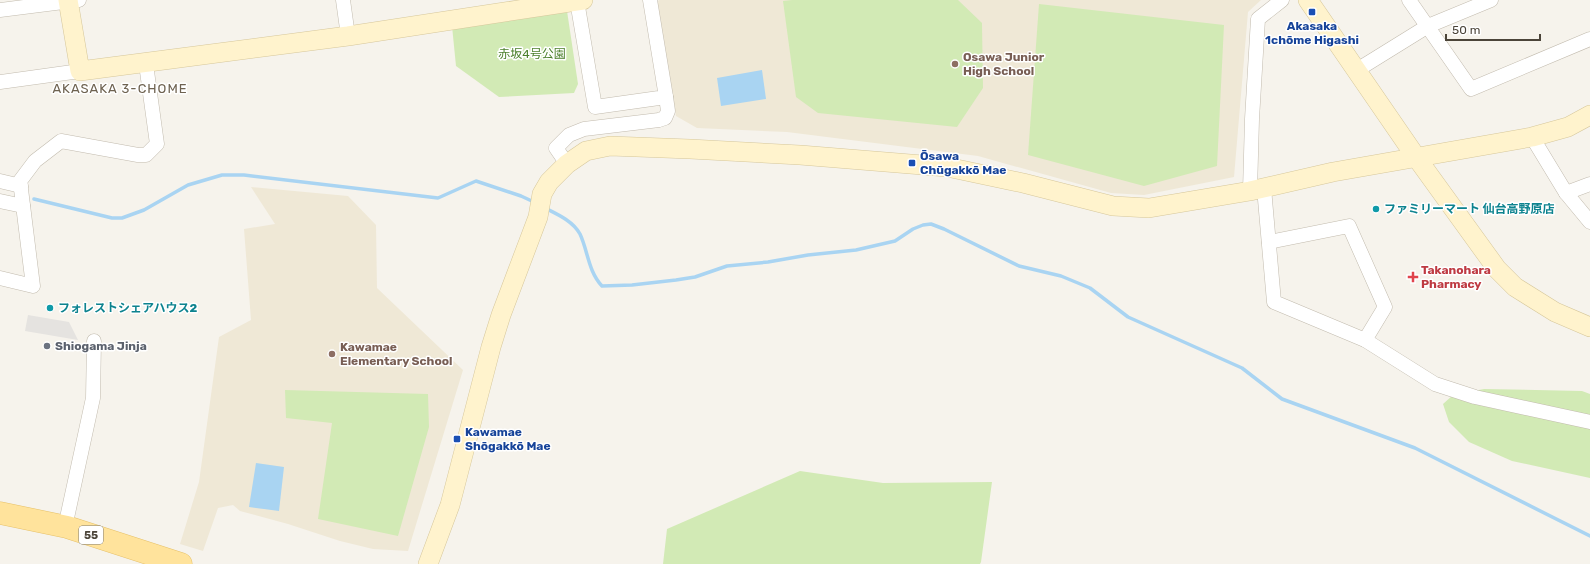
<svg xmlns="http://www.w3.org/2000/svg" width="1590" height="564" font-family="Rubik,'Noto Sans JP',sans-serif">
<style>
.education{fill:#efe8d6}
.green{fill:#d2eab5}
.parking{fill:#e5e3e0}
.water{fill:#a9d4f2}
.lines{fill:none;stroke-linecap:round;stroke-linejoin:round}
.stream{stroke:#a9d4f2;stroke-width:3.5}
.street-casing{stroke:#c2bbae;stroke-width:15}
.secondary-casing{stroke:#d6c79b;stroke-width:20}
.primary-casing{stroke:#e6c16a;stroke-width:23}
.street{stroke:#fff;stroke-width:14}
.secondary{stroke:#fff3cd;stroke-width:19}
.primary{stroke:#ffe39c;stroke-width:22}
.transit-dot{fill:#1a4fb4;stroke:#fff;stroke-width:1.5}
.education-dot{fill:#8d6e63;stroke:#fff;stroke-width:1.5}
.culture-dot{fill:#0f9aa8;stroke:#fff;stroke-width:1.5}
.health-dot{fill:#e0444e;stroke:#fff;stroke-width:1.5}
.worship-dot{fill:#6b7280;stroke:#fff;stroke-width:1.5}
.labels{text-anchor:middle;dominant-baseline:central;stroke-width:3;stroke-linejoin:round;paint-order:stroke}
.shield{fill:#fff;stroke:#817c74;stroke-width:1}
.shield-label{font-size:11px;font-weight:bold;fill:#4b4439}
.transit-label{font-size:12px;font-weight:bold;fill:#164399;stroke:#fff;text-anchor:start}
.park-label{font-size:12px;fill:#4a7f2a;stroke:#fff}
.education-label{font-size:12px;font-weight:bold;fill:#785e54;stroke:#fff;text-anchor:start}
.culture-label{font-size:12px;font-weight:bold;fill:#0d838f;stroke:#fff;text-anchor:start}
.health-label{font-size:12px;font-weight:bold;fill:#be3a42;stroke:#fff;text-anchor:start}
.worship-label{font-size:12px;font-weight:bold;fill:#5b616d;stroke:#fff;text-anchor:start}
.neighbourhood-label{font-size:13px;letter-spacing:1px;fill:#6e6250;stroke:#fff}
</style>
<rect width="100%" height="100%" fill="#f6f3ec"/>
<g class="education">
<polygon points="659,0 1261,0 1248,12 1234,177 1144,195 1111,193 978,156 787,132 697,128 676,116 657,3"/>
<polygon points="251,187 348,196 376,225 377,288 463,370 408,551 373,549 340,541 288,524 240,511 233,505 218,508 203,551 180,544 199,482 219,337 251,320 244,229 275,224"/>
</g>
<g class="green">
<polygon points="792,0 958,0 982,23 983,88 957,127 818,113 796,97 783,1"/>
<polygon points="1039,4 1224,25 1217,166 1144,186 1028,155"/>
<polygon points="567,11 578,84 574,93 499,97 456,66 452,26"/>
<polygon points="1484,389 1582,391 1590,394 1590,478 1512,461 1469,442 1449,422 1443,404 1453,395"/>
<polygon points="285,390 428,394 429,427 398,536 318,519 332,423 286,418"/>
<polygon points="800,471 883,483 992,482 981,562 980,564 663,564 667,529"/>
</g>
<polygon class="parking" points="28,315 69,322 78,340 25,331"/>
<g class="water">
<polygon points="762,70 766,99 721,106 717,78"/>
<polygon points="256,463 284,467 279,511 249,507"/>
</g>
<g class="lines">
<g class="stream">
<polyline points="34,199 112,218 122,218 144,210 188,185 222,175 244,175 438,198 476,181 521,196 534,202"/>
<path d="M545,208C557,214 573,221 580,234C588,251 588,271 602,286L632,285L676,280L695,277L727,266L768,262L808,255L856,250L895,241L913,229L923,225L931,224L944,229L1019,266L1061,276L1090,288L1128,317L1242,368L1282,399L1415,448L1590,536"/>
</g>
<defs>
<g id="street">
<polyline points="343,0 348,36"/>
<polyline points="1409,0 1471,89 1590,39"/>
<polyline points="577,1 595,107 666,97 650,0"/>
<polyline points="0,10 79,0"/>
<polyline points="1357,70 1428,26 1491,0"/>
<polyline points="0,82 80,71"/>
<polyline points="1532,137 1566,193 1590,222"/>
<polyline points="567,164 556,148 569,135 584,129 659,120 665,118 668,111 666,97"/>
<polyline points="0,181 21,186"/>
<polyline points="1264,188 1274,302 1365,340 1435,384 1475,397 1590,422"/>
<polyline points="1250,191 1252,119 1258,19 1282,0"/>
<polyline points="1566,193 1590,184"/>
<polyline points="0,201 23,206"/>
<polyline points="1269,242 1349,226 1385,307 1365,340"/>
<polyline points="0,278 33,286 20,181 35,161 61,141 138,155 146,155 157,144 146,64"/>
<polyline points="65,527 93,398 94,341"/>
</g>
<g id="secondary">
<polyline points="68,0 80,71 348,36 583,0"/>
<polyline points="1308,0 1416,157 1497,269 1515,287 1555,312 1590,327"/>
<polyline points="428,564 450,505 491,347 501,315 538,217 542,194 549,182 567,164 586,151 610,146 690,149 800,155 947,167 1023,183 1113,206 1149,208 1250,191 1333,172 1532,137 1568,127 1590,115"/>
</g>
<polyline id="primary" points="0,513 67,527 181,564"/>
</defs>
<use href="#street" class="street-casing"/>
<use href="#secondary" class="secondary-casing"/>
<use href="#primary" class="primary-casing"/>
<use href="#street" class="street"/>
<use href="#secondary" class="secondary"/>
<use href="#primary" class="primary"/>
</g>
<g class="transit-dot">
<rect x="1308" y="8" width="8" height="8" rx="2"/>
<rect x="908" y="159" width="8" height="8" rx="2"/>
<rect x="453" y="435" width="8" height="8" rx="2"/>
</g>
<g class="education-dot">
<circle cx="955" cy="64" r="4"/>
<circle cx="332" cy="354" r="4"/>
</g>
<g class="culture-dot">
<circle cx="1376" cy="209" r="4"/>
<circle cx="50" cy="308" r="4"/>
</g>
<path class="health-dot" d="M1411 271h4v4h4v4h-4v4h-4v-4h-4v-4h4z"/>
<circle class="worship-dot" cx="47" cy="346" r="4"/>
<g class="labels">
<rect class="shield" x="79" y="526" width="24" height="18" rx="3"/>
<g class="shield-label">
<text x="91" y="535">55</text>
</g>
<g class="transit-label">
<text x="1312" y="26" text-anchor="middle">Akasaka<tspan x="1312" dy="14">1chōme Higashi</tspan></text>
<text x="920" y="156">Ōsawa<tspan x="920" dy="14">Chūgakkō Mae</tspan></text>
<text x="465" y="432">Kawamae<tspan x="465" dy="14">Shōgakkō Mae</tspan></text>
</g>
<g class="park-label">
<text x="532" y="54">赤坂4号公園</text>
</g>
<g class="education-label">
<text x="963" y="57">Osawa Junior<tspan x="963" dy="14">High School</tspan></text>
<text x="340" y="347">Kawamae<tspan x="340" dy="14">Elementary School</tspan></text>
</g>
<g class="culture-label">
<text x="1384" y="209">ファミリーマート 仙台高野原店</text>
<text x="58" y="308">フォレストシェアハウス2</text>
</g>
<g class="health-label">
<text x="1421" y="270">Takanohara<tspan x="1421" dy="14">Pharmacy</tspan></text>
</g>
<g class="worship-label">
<text x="55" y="346">Shiogama Jinja</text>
</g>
<g class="neighbourhood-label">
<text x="120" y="88">AKASAKA 3-CHOME</text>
</g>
</g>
<path d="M1446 34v6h94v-6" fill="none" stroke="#4b4439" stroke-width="2"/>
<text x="1452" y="34" font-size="12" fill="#4b4439" stroke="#ffffff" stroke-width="3" paint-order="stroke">50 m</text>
</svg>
